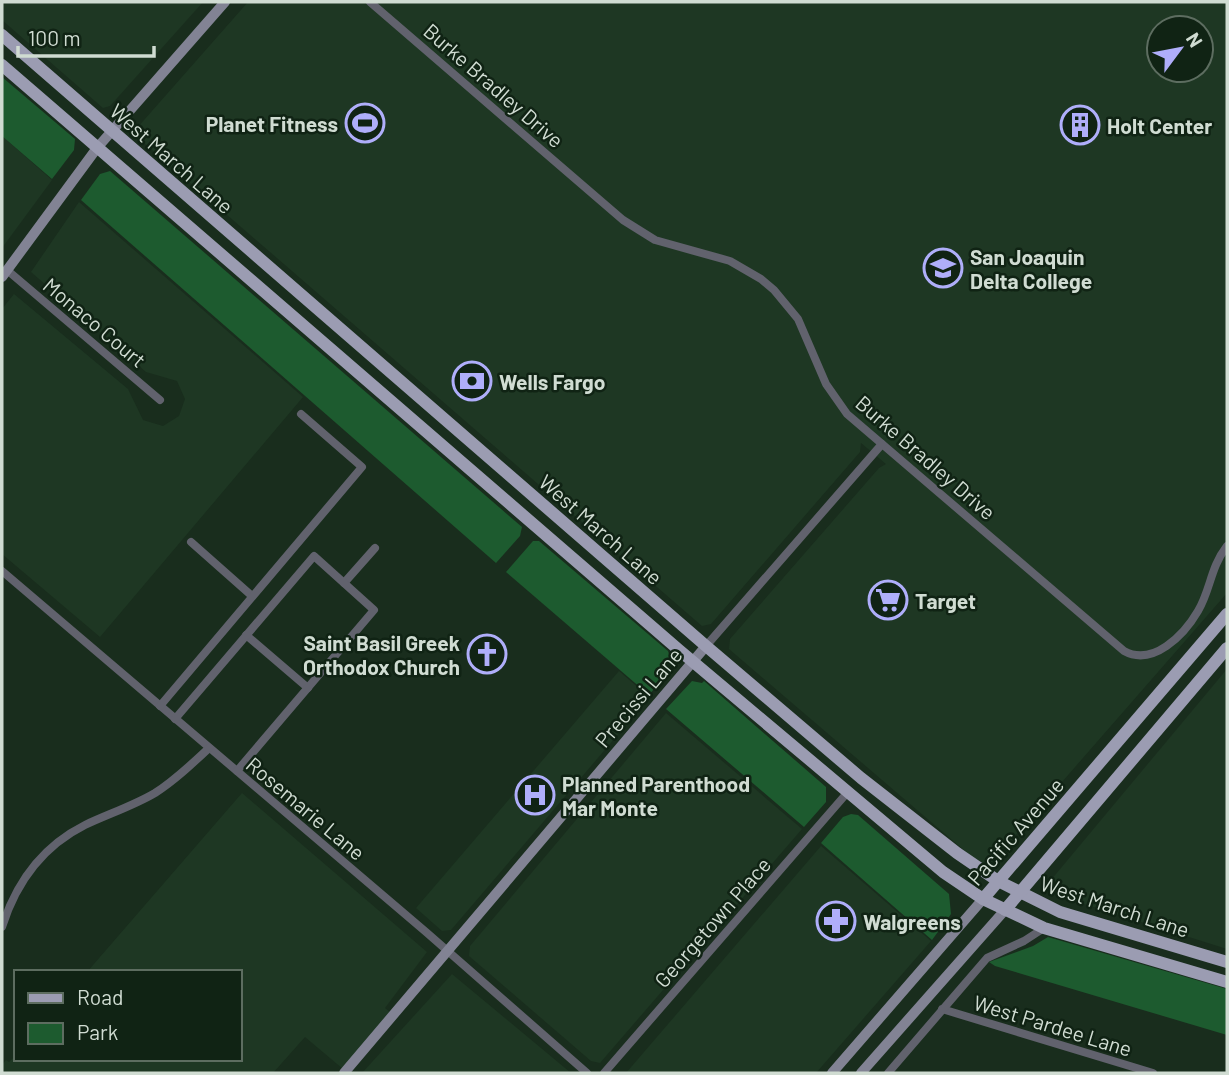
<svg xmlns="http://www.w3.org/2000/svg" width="1229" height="1075" font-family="Barlow,sans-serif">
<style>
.built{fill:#1e3723;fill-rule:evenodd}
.green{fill:#1d5b2f}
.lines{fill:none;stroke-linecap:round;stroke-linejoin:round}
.street{stroke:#61626d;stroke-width:8}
.secondary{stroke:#828394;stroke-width:10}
.primary{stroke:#9b9cb2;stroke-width:12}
.labels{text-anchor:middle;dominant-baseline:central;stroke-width:5;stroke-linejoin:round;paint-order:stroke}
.street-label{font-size:21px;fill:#d0dcd2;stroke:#102314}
.poi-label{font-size:21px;font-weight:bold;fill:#d0dcd2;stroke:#102314;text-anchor:start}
</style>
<rect width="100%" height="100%" fill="#192d1d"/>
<g class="built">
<polygon points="2,2 203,2 110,106 103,108 2,20"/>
<path d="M248,2H1227V593L986,869L729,649L730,639L879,468L886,464L861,443L860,452L711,624L702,626L136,136L137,128ZM1159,28H1201V70H1159Z"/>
<polygon points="2,136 52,180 2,248"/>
<polygon points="79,202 303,397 100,637 2,554 2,309 14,294 128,389 143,420 163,426 179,416 185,399 177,381 146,372 31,272"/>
<polygon points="1227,669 1227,949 1062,897 1051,880"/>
<polygon points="619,671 648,696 638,711 451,930 442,931 416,908"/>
<polygon points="666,713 802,829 600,1063 591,1061 469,956 470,946"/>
<polygon points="242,793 427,952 385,1008 391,1013 343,1069 305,1037 273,1073 2,1073 2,1065 6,1060 9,1062 16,1055 16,1059 240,1059 240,972 87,972"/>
<polygon points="821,846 931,941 816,1073 626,1073"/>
<polygon points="452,974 571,1073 362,1073"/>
</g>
<g class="green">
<polygon points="2,77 75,139 74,150 52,179 2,136"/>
<polygon points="110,171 522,527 520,536 496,563 81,200 100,174"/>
<polygon points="533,541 539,541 668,651 673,666 649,695 506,572"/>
<polygon points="692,681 702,683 704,681 826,787 826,802 804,827 666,709"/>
<polygon points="851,814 858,815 949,894 951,914 932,940 821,843 843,817"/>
<polygon points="1048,937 1227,989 1227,1035 995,966 989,962 1033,946"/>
</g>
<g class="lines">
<g class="street">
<path d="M370,2L623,220L655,240L730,261L761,279L774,290L798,319L826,384L847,414L1124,651C1153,667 1184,635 1198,611C1211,589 1210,568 1227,546"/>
<polyline points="7,270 160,400"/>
<polyline points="191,542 252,596"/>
<polyline points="2,571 426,932 587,1073"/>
<polyline points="344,583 375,548"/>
<polyline points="246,635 308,688"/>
<polyline points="706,646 882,444"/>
<polyline points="160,706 362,467 301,414"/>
<polyline points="175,719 314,556 374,610 237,771"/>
<path d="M2,927C16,883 43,846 85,825C108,814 133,806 155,793C174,781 192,764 209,748"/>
<polyline points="942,1009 1153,1073"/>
<polyline points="604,1073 847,793"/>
<polyline points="888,1073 987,958 1024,941 1044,928"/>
</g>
<g class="secondary">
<polyline points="2,277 97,148 225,2"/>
<polyline points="344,1073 706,646"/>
<polyline points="832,1073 983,899"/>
<polyline points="861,1073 1005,910"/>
</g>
<g class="primary">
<polyline points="2,35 706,646 861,778 957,853 998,881 1060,912 1227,962"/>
<polyline points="2,65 679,650 943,872 983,899 1044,928 1227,982"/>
<polyline points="983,899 1227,614"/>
<polyline points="1005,910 1227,648"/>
</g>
</g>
<defs>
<symbol id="stadium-ring" viewBox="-11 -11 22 22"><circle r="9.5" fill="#102314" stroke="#afaefa" stroke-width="1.5"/><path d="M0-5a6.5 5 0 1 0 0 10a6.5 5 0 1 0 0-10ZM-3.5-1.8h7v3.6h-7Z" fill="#afaefa"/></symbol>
<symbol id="building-ring" viewBox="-11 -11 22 22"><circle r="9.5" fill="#102314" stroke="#afaefa" stroke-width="1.5"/><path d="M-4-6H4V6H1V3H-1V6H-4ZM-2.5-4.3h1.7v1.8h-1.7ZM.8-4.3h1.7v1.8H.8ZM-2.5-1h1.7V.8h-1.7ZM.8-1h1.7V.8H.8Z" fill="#afaefa"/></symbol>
<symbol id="university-ring" viewBox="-11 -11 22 22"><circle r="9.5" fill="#102314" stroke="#afaefa" stroke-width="1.5"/><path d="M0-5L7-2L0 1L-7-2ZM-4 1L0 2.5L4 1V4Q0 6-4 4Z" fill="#afaefa"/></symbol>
<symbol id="bank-ring" viewBox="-11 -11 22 22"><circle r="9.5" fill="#102314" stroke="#afaefa" stroke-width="1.5"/><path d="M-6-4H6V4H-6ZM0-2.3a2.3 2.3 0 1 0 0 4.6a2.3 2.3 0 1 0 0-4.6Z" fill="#afaefa"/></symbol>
<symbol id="supermarket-ring" viewBox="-11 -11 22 22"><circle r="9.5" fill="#102314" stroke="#afaefa" stroke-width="1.5"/><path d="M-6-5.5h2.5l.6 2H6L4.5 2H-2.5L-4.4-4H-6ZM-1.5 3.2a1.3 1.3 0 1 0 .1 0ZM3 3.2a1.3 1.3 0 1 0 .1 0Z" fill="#afaefa"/></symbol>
<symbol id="church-ring" viewBox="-11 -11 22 22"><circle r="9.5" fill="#102314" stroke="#afaefa" stroke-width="1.5"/><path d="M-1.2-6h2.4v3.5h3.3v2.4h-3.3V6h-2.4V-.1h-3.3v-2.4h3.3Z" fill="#afaefa"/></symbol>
<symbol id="hospital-ring" viewBox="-11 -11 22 22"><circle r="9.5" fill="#102314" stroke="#afaefa" stroke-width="1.5"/><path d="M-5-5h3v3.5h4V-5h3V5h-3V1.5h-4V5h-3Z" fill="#afaefa"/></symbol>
<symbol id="pharmacy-ring" viewBox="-11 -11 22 22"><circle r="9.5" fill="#102314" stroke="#afaefa" stroke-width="1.5"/><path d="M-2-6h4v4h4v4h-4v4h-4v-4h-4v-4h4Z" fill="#afaefa"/></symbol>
</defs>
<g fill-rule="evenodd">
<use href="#stadium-ring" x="343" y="101" width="44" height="44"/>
<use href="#building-ring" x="1058" y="103" width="44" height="44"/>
<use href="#university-ring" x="921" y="246" width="44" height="44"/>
<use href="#bank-ring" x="450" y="359" width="44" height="44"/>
<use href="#supermarket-ring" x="866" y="578" width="44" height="44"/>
<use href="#church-ring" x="465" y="632" width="44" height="44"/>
<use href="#hospital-ring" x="513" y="773" width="44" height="44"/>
<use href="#pharmacy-ring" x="814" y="899" width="44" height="44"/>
</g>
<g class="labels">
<g class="street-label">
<text transform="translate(494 85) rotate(41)">Burke Bradley Drive</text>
<text transform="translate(172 158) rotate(41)">West March Lane</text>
<text transform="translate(95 322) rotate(40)">Monaco Court</text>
<text transform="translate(926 457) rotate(41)">Burke Bradley Drive</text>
<text transform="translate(601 529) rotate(41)">West March Lane</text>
<text transform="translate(638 697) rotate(-50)">Precissi Lane</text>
<text transform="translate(306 808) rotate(40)">Rosemarie Lane</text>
<text transform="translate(1015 831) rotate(-49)">Pacific Avenue</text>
<text transform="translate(1115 906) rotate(18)">West March Lane</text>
<text transform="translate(712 922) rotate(-49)">Georgetown Place</text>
<text transform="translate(1053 1025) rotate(17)">West Pardee Lane</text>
</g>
<g class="poi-label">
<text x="338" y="123" text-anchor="end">Planet Fitness</text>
<text x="1107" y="125">Holt Center</text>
<text x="970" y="256">San Joaquin<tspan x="970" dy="24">Delta College</tspan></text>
<text x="499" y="381">Wells Fargo</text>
<text x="915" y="600">Target</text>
<text x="460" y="642" text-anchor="end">Saint Basil Greek<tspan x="460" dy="24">Orthodox Church</tspan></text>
<text x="562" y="783">Planned Parenthood<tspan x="562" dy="24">Mar Monte</tspan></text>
<text x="863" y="921">Walgreens</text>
</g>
</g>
<rect width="1229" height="1075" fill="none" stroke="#d0dcd2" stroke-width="7"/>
<rect x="14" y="970" width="228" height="91" fill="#102314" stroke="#5d6d60" stroke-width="2"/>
<rect x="28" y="993" width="35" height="10" fill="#9b9cb2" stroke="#5d6d60" stroke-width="2"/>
<text x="77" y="1005" font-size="21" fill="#d0dcd2">Road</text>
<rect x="28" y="1023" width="35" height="21" fill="#1d5b2f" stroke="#5d6d60" stroke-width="2"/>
<text x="77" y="1040" font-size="21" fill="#d0dcd2">Park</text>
<g transform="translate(1180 49) rotate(58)"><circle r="33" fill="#102314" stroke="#5d6d60" stroke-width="2"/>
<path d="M0-5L12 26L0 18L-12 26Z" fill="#afaefa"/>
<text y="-10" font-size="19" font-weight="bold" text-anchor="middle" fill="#d0dcd2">N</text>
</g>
<path d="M18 46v10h136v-10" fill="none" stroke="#d0dcd2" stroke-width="3.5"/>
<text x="28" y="46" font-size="21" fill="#d0dcd2" stroke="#102314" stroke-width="5" paint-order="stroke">100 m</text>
</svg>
